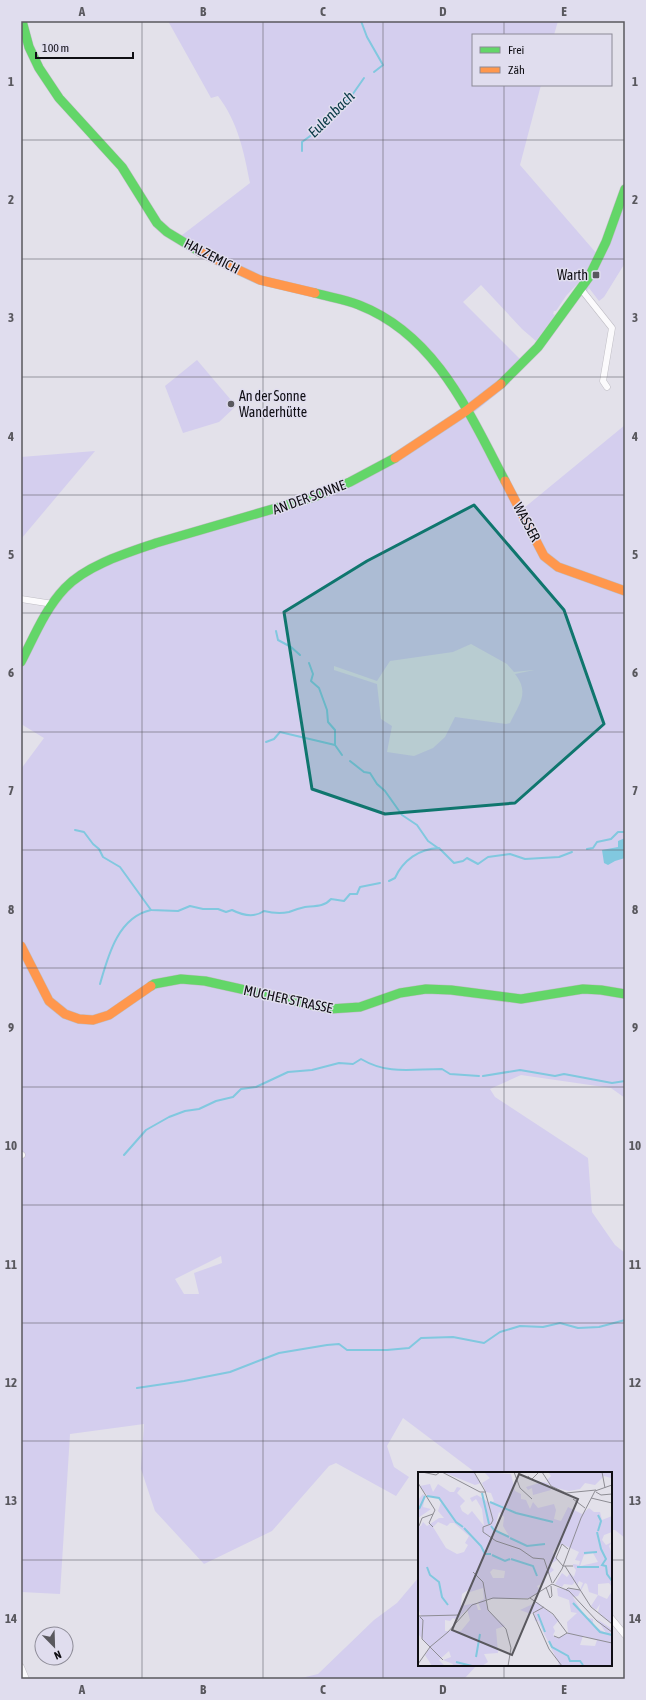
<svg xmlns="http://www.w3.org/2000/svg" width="646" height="1700" font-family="'Asap Condensed',sans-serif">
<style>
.green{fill:#d4ceee;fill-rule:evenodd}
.water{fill:#81c8df}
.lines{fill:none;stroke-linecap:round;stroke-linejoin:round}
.stream{stroke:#81c8df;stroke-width:2}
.street-casing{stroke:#bfbdc4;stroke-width:7}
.fast-casing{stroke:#bfbdc4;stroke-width:10}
.slow-casing{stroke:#bfbdc4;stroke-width:10}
.street{stroke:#fbfafc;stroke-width:6}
.fast{stroke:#63d668;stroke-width:9}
.slow{stroke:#ff974d;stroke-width:9}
.marked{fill:#0f766e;fill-opacity:0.2;stroke:#0f766e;stroke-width:3;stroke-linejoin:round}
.grid{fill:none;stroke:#59585e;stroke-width:1;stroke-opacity:0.55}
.poi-dot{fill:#59585e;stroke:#e0ddee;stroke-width:1.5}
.labels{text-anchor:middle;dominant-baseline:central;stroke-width:3;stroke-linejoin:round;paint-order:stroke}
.street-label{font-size:14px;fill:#0f0e13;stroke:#e0ddee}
.poi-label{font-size:14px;fill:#0f0e13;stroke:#e0ddee;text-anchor:end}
.water-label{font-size:15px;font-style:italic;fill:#083945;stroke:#e0ddee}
.inset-river{fill:none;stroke:#81c8df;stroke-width:2}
.inset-road{fill:none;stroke:#8e8d94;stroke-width:1}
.view{fill:#59585e;fill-opacity:0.15;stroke:#59585e;stroke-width:2}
.inset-edge{fill:none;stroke:#0f0e13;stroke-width:2}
.neatline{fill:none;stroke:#59585e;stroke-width:1.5}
.grid-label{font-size:13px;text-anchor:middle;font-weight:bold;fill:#59585e}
</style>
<rect width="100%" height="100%" fill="#e3e1ea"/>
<g class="green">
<path d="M168,21H558L554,35H473V85H541L520,165L597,254L580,281L566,296L556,311H554L553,314L555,315L536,341L522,329L481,285L463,302L522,361L505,376L510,383L472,414L524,508L625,425V1098L611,1088L521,1075L490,1089L495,1097L588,1158L592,1212L615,1245L625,1253V1538L615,1530H611V1473H476L403,1418L387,1446L394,1467L409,1477L396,1496L336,1463L329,1466L272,1531L204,1564L155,1511L141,1469L144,1424L70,1434L60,1594L21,1592V1175L22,1174L21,1155V769L44,738L21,724V662L65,587L120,555L334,490L467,410L439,365L378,313L260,280L177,239L250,183C244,152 238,122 218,96L211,98ZM471,644L507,664L514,672L534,670L515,674C530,693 519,704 510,723L506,724L455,717L445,737L433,748L414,756L387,752L392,726L381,719L377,684L334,670V666L377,681L390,661L453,652ZM221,1256L222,1263L194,1273L199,1294H184L175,1279Z"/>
<polygon points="625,189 625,263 604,297 599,301 589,288 583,297 581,289"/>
<polygon points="197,360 236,406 219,422 183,433 165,386"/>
<polygon points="95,451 21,539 21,457"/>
<polygon points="419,1577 419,1665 477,1665 464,1679 297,1679 318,1674 374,1620 397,1603"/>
</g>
<polygon class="water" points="625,838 625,858 615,861 608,865 604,863 602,850 618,847 618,841"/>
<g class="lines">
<g class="stream">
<polyline points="361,21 367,37 383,65 374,72"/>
<polyline points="302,151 302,142 317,131 319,124 350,98 364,78"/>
<polyline points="276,631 278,640 291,647 300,655"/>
<polyline points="309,663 313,674 311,681 319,688 327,710 328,722 335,730 335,745"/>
<polyline points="266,742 274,739 280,732 335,745 342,755"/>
<polyline points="350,761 364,772 370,773 377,784 385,791 402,815 417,825 428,841 438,848"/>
<path d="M75,830L84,832L93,844L99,849L103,857L120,867L151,910L178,911L190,906L203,909H218L226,912L232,910C242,915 254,918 264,911C272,913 280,914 289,912C294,910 300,908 305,907C315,906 324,907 331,899L344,901L350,894H357L360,887L380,883"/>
<polyline points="587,849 593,848 597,842 611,839 618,832 625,832"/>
<path d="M389,881L395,878C403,860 419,849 439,848L454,863L463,861L467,858L478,864L488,857L510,854L525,859L559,857L572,852"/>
<path d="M100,984C108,956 118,917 151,910"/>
<polyline points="483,1076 520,1070 555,1076 564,1074 612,1083 625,1081"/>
<path d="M124,1155L146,1130L169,1117L185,1111L199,1109L216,1101L233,1097L241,1089L256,1087L288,1072L312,1070L339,1063L353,1064L361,1059C388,1075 412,1069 442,1069L450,1074L479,1076"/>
<polyline points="137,1388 184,1381 230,1372 279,1353 327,1345 339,1344 347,1350 387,1350 409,1348 421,1338 453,1337 484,1343 500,1332 520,1326 543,1327 560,1323 578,1328 599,1327 625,1320"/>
</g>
<defs>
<g id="street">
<polyline points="581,289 612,328 603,381 607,387"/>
<polyline points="21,599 53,604"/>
<polyline points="21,1155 22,1155"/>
<polyline points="611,1618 625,1635"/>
<polyline points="21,1667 26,1679"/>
</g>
<g id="fast">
<polyline points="22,21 29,47 39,68 59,98 122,167 157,223 167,232 200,252"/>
<path d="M315,293C329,297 345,299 359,305C436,335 469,413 505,481"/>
<polyline points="501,384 538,347 589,277 606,242 625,189"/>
<path d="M21,662C34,637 45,609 65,588C87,565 127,553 156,543L314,497L350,482L395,458"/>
<polyline points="151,986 154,984 181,979 205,981 330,1009 360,1007 400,993 426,989 451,990 521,999 583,989 601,990 625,994"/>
</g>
<g id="slow">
<polyline points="200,252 260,280 315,293"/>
<polyline points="395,458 466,411 501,384"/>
<polyline points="505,481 544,556 558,567 625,591"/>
<polyline points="21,946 49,1001 65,1014 79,1019 93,1020 109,1015 151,986"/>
</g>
</defs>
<use href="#street" class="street-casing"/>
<use href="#fast" class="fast-casing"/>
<use href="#slow" class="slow-casing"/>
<use href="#street" class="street"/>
<use href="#fast" class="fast"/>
<use href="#slow" class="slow"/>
</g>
<path class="marked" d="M474,505L564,610L604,724L515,803L385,814L312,789L284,612L367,561Z"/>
<path class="grid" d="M142,21V1679M263,21V1679M383,21V1679M504,21V35M504,85V1473M21,140H625M21,259H625M21,377H625M21,495H625M21,613H625M21,732H625M21,850H625M21,968H625M21,1087H625M21,1205H625M21,1323H625M21,1441H625M21,1560H419M611,1560H625M504,1665V1679"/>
<g class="poi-dot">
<rect x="592" y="271" width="8" height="8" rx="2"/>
<circle cx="231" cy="404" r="4"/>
</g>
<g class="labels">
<g class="street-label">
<text transform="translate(212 256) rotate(27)">HALZEMICH</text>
<text transform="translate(309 497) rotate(-20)">AN DER SONNE</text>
<text transform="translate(527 522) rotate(62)">WASSER</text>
<text transform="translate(288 999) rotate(12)">MUCHER STRASSE</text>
</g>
<g class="poi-label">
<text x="588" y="275">Warth</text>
<text x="239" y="396" text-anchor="start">An der Sonne<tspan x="239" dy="16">Wanderhütte</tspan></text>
</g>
<g class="water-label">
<text transform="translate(331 114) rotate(-45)">Eulenbach</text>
</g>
</g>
<g transform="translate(418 1472)">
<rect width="194" height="194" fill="#e3e1ea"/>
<path d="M25,0H56L63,11L57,13ZM66,0L93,2L97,19L103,22V27L108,28L112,37L115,30L120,36L136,32L138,38L136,47L143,49L150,35L164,42L171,36L176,40H182L184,48L194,44V60L186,63L184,68L188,73L194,70L191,74L194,82V115L191,111L180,112V123L189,127L194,119V152L180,140L182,132L178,138L173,134L180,123L171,120L169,112L167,111L160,124L155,125L167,145L175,147V152L181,157L188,161L179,147L194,157V194H138L141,192L120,149H117L116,142L119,138L113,142L102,138L119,130L141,148L135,155L137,159L135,163L139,166L150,161L149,150L159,141L153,140L151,128L140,124L139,116L162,118L165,111L161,109L159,114L157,110L154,113L146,112L144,115L137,112L144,101L149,105L152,101L156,105L158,98L155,94V92L161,93L162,89L157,88L161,80L144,72L141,74V72L135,80L139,88L131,93L136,98L125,106L127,110L119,114L122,119L112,126L67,127L70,139L87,154L78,157L80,181L66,182L70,190L64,194H34L35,192L25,188L33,185L31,179L21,188L27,194H14L7,183L12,175L0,162V144H3L0,136V54H3L5,50L9,54L21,46H26L20,39L23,30L21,26L9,23L2,14L12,12L15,20L20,12L32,20H36L39,15L43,16L39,21L47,29L42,34L44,39L50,43L54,39L66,54L64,37L58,27L54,30L52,26L59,23L72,31L76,29L73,21L68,20L64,11L72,6ZM81,40L86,45L85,54L91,64L80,60L77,55ZM20,50L29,54L32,51H36L51,64L47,71L50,73L46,80L39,82L28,76L15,55ZM175,81L180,90L162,94L166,83ZM75,97L87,99L86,106H75L72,100ZM65,116L66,127L60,130L63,138H60L58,131L43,134L44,122L50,118L52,120ZM49,137L52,148L43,159H27V148L32,149L35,146L39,148ZM165,164L179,168L177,174L162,173ZM130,0H194V3L193,6L186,4L177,13L167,11L162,17L151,19L134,15L129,8L133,4ZM124,10L130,11L133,18L115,23L114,16L110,18L108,15ZM5,22L7,24L5,35L13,37L0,46V28Z" fill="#d4ceee" fill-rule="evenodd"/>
<path class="inset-river" d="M64,21L71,52M9,24L21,26L38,50L45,55M72,30L98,41L135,50M1,37L7,24M180,43L183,49L180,59M73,54L76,58L91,65M46,56L63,74L67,82H73M179,60L183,77M92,66L109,74L127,72M183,77L188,87L184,93L188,94L189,102L194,109M166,81L179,80M74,83L87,89L92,87M93,87L115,94L119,104M9,95L12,103L21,110L24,125L30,133M159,95H181M155,131L182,160L194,163M120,142L127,160M131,169L134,175L150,184L152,189H162L165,193M58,185L62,162M38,190L54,194"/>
<path class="inset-road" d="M4,0L18,3L22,0M24,0L62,20H68M56,0L67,19L75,48L73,52L65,55V60L78,69L102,77L115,86L126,87L134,111M96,0L102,16L114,27M124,0L133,14L148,21L178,18M184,0L187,16M110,4L113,8L121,0M0,11L17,38L11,51L15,55M178,20L183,23L194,22M173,26L194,31M155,27L167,36M1,54L4,46L15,42M150,77L144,72L138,86L145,94H155M147,94L173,135L194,152M55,100L65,110L70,138L88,157L93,176L90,194M135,111L144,97L163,46L177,19L194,13M134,112L151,119L179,149L194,160M128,115L132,126L134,124L133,114M148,118L150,116L162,118M112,126L135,142L149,161M126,135L115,141L131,177L144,194M0,144L41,143M2,145L5,148L4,167L25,188M149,161L194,171M136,164L141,166L149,161M0,192L12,175L30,160L54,133L75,126L110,127L134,112"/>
<path class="view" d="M101,2L160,27L94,183L34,158Z"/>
<rect width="194" height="194" class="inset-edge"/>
</g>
<rect width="646" height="1700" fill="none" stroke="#e0ddee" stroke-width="44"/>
<rect x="472" y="34" width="140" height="52" fill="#e0ddee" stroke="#8c8a96"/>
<rect x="480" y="47" width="20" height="6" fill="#63d668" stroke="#8c8a96"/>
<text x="508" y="54" font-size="12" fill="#0f0e13">Frei</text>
<rect x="480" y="67" width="20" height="6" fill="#ff974d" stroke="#8c8a96"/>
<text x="508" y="74" font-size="12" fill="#0f0e13">Zäh</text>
<g transform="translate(54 1646) rotate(157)"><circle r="19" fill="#e0ddee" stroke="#8c8a96"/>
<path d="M0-3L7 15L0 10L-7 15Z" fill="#59585e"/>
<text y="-6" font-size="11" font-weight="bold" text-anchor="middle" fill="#0f0e13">N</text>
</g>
<path d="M36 52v6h97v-6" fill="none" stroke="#0f0e13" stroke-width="2"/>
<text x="42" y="52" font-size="12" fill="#0f0e13" stroke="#e0ddee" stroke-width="3" paint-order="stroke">100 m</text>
<rect x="22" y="22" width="602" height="1656" class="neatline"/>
<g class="grid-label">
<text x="82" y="16">A</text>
<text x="203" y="16">B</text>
<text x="323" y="16">C</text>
<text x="443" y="16">D</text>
<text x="564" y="16">E</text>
<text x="11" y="86">1</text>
<text x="635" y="86">1</text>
<text x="11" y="204">2</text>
<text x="635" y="204">2</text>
<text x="11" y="322">3</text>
<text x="635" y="322">3</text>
<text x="11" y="441">4</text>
<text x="635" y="441">4</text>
<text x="11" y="559">5</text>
<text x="635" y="559">5</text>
<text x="11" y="677">6</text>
<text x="635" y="677">6</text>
<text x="11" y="795">7</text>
<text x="635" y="795">7</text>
<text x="11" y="914">8</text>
<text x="635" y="914">8</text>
<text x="11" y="1032">9</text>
<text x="635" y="1032">9</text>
<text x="11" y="1150">10</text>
<text x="635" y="1150">10</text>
<text x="11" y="1269">11</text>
<text x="635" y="1269">11</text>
<text x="11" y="1387">12</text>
<text x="635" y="1387">12</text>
<text x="11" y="1505">13</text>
<text x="635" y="1505">13</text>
<text x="11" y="1623">14</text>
<text x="635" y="1623">14</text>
<text x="82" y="1694">A</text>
<text x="203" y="1694">B</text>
<text x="323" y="1694">C</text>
<text x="443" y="1694">D</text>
<text x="564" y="1694">E</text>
</g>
</svg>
